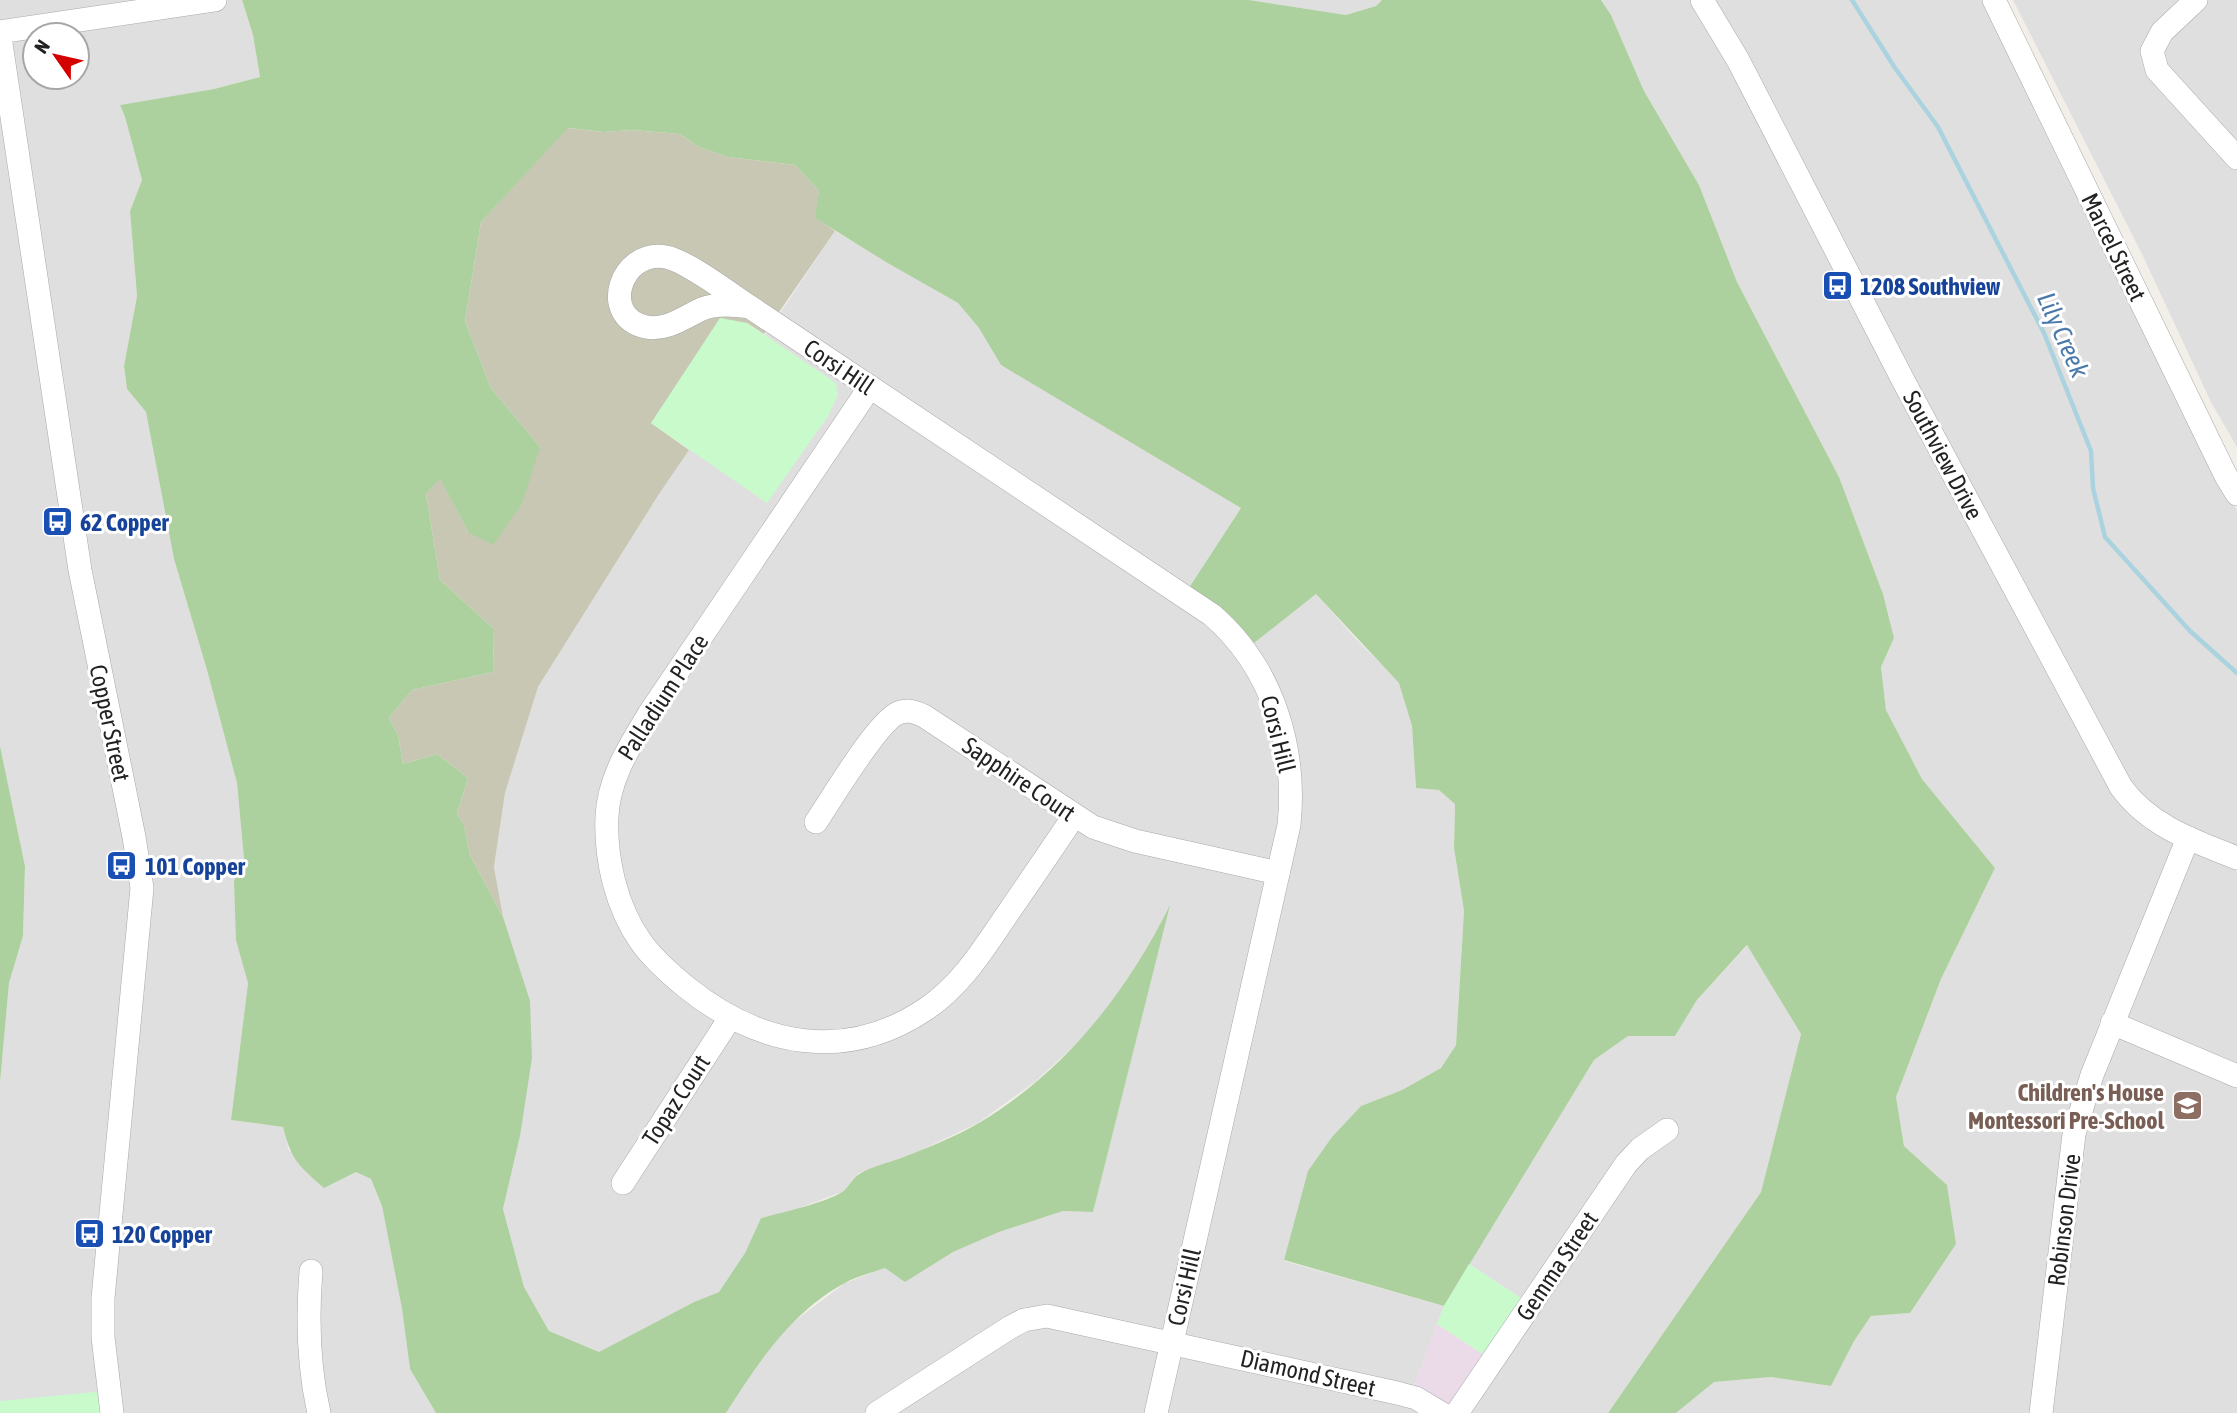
<svg xmlns="http://www.w3.org/2000/svg" width="2237" height="1413" font-family="'Asap Condensed',sans-serif">
<style>
.residential{fill:#e0dfdf;fill-rule:evenodd}
.industrial{fill:#ebdbe8}
.construction{fill:#c7c7b4}
.forest{fill:#add19e}
.park{fill:#c8facc}
.lines{fill:none;stroke-linecap:round;stroke-linejoin:round}
.stream{stroke:#aad3df;stroke-width:4.5}
.minor-casing{stroke:#a9a9a9;stroke-width:24}
.minor{stroke:#fff;stroke-width:23}
.labels{text-anchor:middle;dominant-baseline:central;stroke-width:6;stroke-linejoin:round;paint-order:stroke}
.street-label{font-size:24px;fill:#222;stroke:#fff}
.transit-label{font-size:24px;font-weight:bold;fill:#164399;stroke:#fff;text-anchor:start}
.education-label{font-size:24px;font-weight:bold;fill:#785e54;stroke:#fff;text-anchor:end}
.water-label{font-size:26px;font-style:italic;fill:#4a7aab;stroke:#fff}
</style>
<rect width="100%" height="100%" fill="#f2efe9"/>
<g class="residential">
<path d="M0,0H242L253,35L260,77L214,89L120,105L125,117L142,180L130,211L137,296L124,366L127,389L146,412L174,559L207,670L237,783L244,859L234,881L248,983L231,1120L283,1127L289,1151L356,1172L371,1179L382,1206L402,1309L410,1369L436,1413H110L0,1401V1083L9,983L23,936L25,866L0,746ZM35,35H77V77H35Z"/>
<polygon points="1249,0 1382,0 1376,6 1346,15"/>
<polygon points="1601,0 1984,0 2226,495 2237,510 2237,1413 1676,1413 1713,1382 1771,1377 1831,1386 1854,1340 1871,1316 1910,1313 1924,1290 1947,1185 1904,1146 1896,1097 1941,979 1995,868 1922,779 1886,710 1881,667 1894,638 1883,594 1839,477 1737,282 1699,185 1644,91 1611,15"/>
<polygon points="2013,0 2237,0 2237,447 2211,402 2142,254"/>
<polygon points="835,231 958,303 979,328 1241,508 1183,597 1244,651 1316,594 1356,639 1400,683 1412,726 1416,788 1439,789 1455,803 1454,848 1464,911 1456,1045 1441,1068 1402,1090 1361,1106 1284,1261 1444,1306 1411,1395 1443,1413 726,1413 755,1367 788,1326 845,1283 885,1268 953,1252 999,1232 1063,1211 1093,1212 1168,909 1153,939 1118,996 1086,1035 1036,1081 978,1123 917,1152 859,1173 842,1192 794,1210 761,1218 745,1253 719,1292 694,1302 599,1352 549,1331 524,1287 503,1209 520,1136 503,917 494,867 505,793 538,687 659,494"/>
<polygon points="1748,945 1801,1034 1761,1192 1608,1413 1456,1413 1530,1304 1469,1264 1594,1060 1628,1036 1675,1036 1697,1000"/>
</g>
<polygon class="industrial" points="1437,1324 1492,1360 1456,1413 1411,1396"/>
<polygon class="construction" points="567,128 604,132 632,130 680,134 699,147 728,157 795,165 819,191 816,218 835,231 764,334 747,323 651,423 689,450 659,494 538,687 505,793 494,867 503,917 470,855 464,825 457,814 468,778 437,754 403,764 398,735 389,718 412,690 493,672 494,629 440,580 426,494 440,477 468,532 540,447 491,388 465,321 481,222"/>
<g class="forest">
<path d="M242,0H1249L1346,15L1376,6L1382,0H1601L1611,15L1644,91L1699,185L1737,282L1839,477L1883,594L1894,638L1881,667L1886,710L1922,779L1995,868L1941,979L1896,1097L1904,1146L1947,1185L1956,1244L1910,1313L1871,1316L1854,1341L1831,1386L1771,1377L1714,1382L1676,1413H1608L1761,1192L1801,1034L1747,945L1697,1000L1675,1036H1628L1594,1060L1444,1306L1284,1260L1308,1171L1332,1137L1361,1106L1402,1090L1441,1068L1456,1045L1464,911L1454,848L1455,804L1439,790L1416,788L1412,726L1399,683L1316,594L1244,651L1183,597L1241,508L1001,365L979,328L958,303L886,262L815,218L819,191L795,165L728,157L699,147L680,134L632,130L604,132L568,128L481,222L465,321L491,388L540,447L522,504L493,545L468,532L440,478L426,494L440,580L494,629L493,672L412,690L389,718L398,735L403,764L437,754L468,778L457,814L464,825L470,855L503,917L530,1001L532,1058L520,1136L503,1209L524,1287L549,1331L599,1352L694,1302L719,1292L745,1253L761,1218C780,1213 828,1202 842,1192C849,1187 853,1177 861,1173C873,1166 888,1163 901,1158C927,1148 955,1137 979,1123C1064,1072 1126,994 1170,905L1093,1212L1063,1211L999,1232L953,1252L905,1282L885,1268C872,1273 857,1276 845,1283C791,1312 758,1363 726,1413H436L410,1369L402,1309L382,1206L371,1179L356,1172L324,1188C299,1166 291,1160 283,1127L231,1120L248,983L236,940L234,881L244,859L237,783L207,670L174,559L146,412L127,389L124,366L137,296L130,211L142,180L125,117L120,105L214,89L260,77L253,35Z"/>
<polygon points="0,746 25,866 23,936 9,983 0,1083"/>
</g>
<g class="park">
<polygon points="720,318 747,323 836,383 838,395 828,416 767,503 651,423"/>
<polygon points="1469,1264 1530,1304 1492,1360 1437,1324 1444,1306"/>
<polygon points="106,1391 110,1413 0,1413 0,1401"/>
</g>
<g class="lines">
<polyline class="stream" points="1852,0 1895,68 1938,127 2044,333 2091,451 2093,488 2105,537 2190,631 2237,673"/>
<defs>
<g id="minor">
<path d="M1702,0L1738,60L1904,382L2121,787C2149,826 2194,841 2237,858"/>
<polyline points="1994,0 2226,476 2237,494"/>
<polyline points="2196,0 2162,32 2152,51 2157,70 2237,158"/>
<polyline points="0,32 215,0"/>
<polyline points="0,37 80,570 134,837 142,888 103,1298 103,1337 112,1413"/>
<path d="M750,307C734,305 717,303 702,309C684,317 667,331 646,327C599,317 620,249 666,257C687,261 730,294 750,307L1212,615C1272,667 1297,747 1289,825L1156,1413"/>
<path d="M870,387L649,714C630,746 609,777 607,816C605,858 616,907 641,942C653,959 669,973 686,987C758,1045 844,1064 926,1009C962,985 984,948 1008,913C1030,881 1052,849 1074,816"/>
<path d="M816,822C831,800 877,722 898,713C908,709 915,712 924,716L1093,827L1135,841L1278,873"/>
<polyline points="2112,1023 2237,1076"/>
<polyline points="623,1183 730,1018"/>
<path d="M311,1271C307,1320 308,1365 319,1413"/>
<polyline points="877,1413 1009,1328 1024,1320 1047,1316 1397,1393 1416,1398 1441,1413"/>
<polyline points="1457,1413 1626,1164 1640,1149 1667,1130"/>
<polyline points="2041,1413 2074,1134 2092,1075 2188,838"/>
</g>
</defs>
<use href="#minor" class="minor-casing"/>
<use href="#minor" class="minor"/>
</g>
<defs>
<symbol id="bus-square" viewBox="-11 -11 22 22"><rect x="-9" y="-9" width="18" height="18" rx="4" fill="#1a4fb4" stroke="#fff"/><path d="M-5-6H5V4H4V6H2V4H-2V6H-4V4H-5ZM-3.5-4V0h7V-4ZM-3.5 1.2v1.5H-2V1.2ZM2 1.2v1.5H3.5V1.2Z" fill="#fff"/></symbol>
<symbol id="school-square" viewBox="-11 -11 22 22"><rect x="-9" y="-9" width="18" height="18" rx="4" fill="#8d6e63" stroke="#fff"/><path d="M0-5L7-2L0 1L-7-2ZM-4 1L0 2.5L4 1V4Q0 6-4 4Z" fill="#fff"/></symbol>
</defs>
<g fill-rule="evenodd">
<use href="#bus-square" x="1820" y="268" width="35" height="35"/>
<use href="#bus-square" x="40" y="504" width="35" height="35"/>
<use href="#bus-square" x="104" y="848" width="35" height="35"/>
<use href="#school-square" x="2170" y="1088" width="35" height="35"/>
<use href="#bus-square" x="72" y="1216" width="35" height="35"/>
</g>
<g class="labels">
<g class="street-label">
<text transform="translate(2114 247) rotate(64)">Marcel Street</text>
<text transform="translate(839 367) rotate(34)">Corsi Hill</text>
<text transform="translate(1943 455) rotate(62)">Southview Drive</text>
<text transform="translate(663 697) rotate(-57)">Palladium Place</text>
<text transform="translate(110 723) rotate(78)">Copper Street</text>
<text transform="translate(1278 734) rotate(76)">Corsi Hill</text>
<text transform="translate(1019 779) rotate(34)">Sapphire Court</text>
<text transform="translate(676 1100) rotate(-57)">Topaz Court</text>
<text transform="translate(2064 1220) rotate(-83)">Robinson Drive</text>
<text transform="translate(1557 1266) rotate(-56)">Gemma Street</text>
<text transform="translate(1184 1287) rotate(-77)">Corsi Hill</text>
<text transform="translate(1308 1373) rotate(13)">Diamond Street</text>
</g>
<g class="transit-label">
<text x="1860" y="286">1208 Southview</text>
<text x="80" y="522">62 Copper</text>
<text x="145" y="866">101 Copper</text>
<text x="112" y="1234">120 Copper</text>
</g>
<g class="education-label">
<text x="2164" y="1092">Children's House<tspan x="2164" dy="28">Montessori Pre-School</tspan></text>
</g>
<g class="water-label">
<text transform="translate(2063 335) rotate(66)">Lily Creek</text>
</g>
</g>
<g transform="translate(56 56) rotate(304)"><circle r="33" fill="#ffffff" stroke="#a7a7a7" stroke-width="2"/>
<path d="M0-5L12 26L0 18L-12 26Z" fill="#d40000"/>
<text y="-10" font-size="19" font-weight="bold" text-anchor="middle" fill="#222222">N</text>
</g>
</svg>
